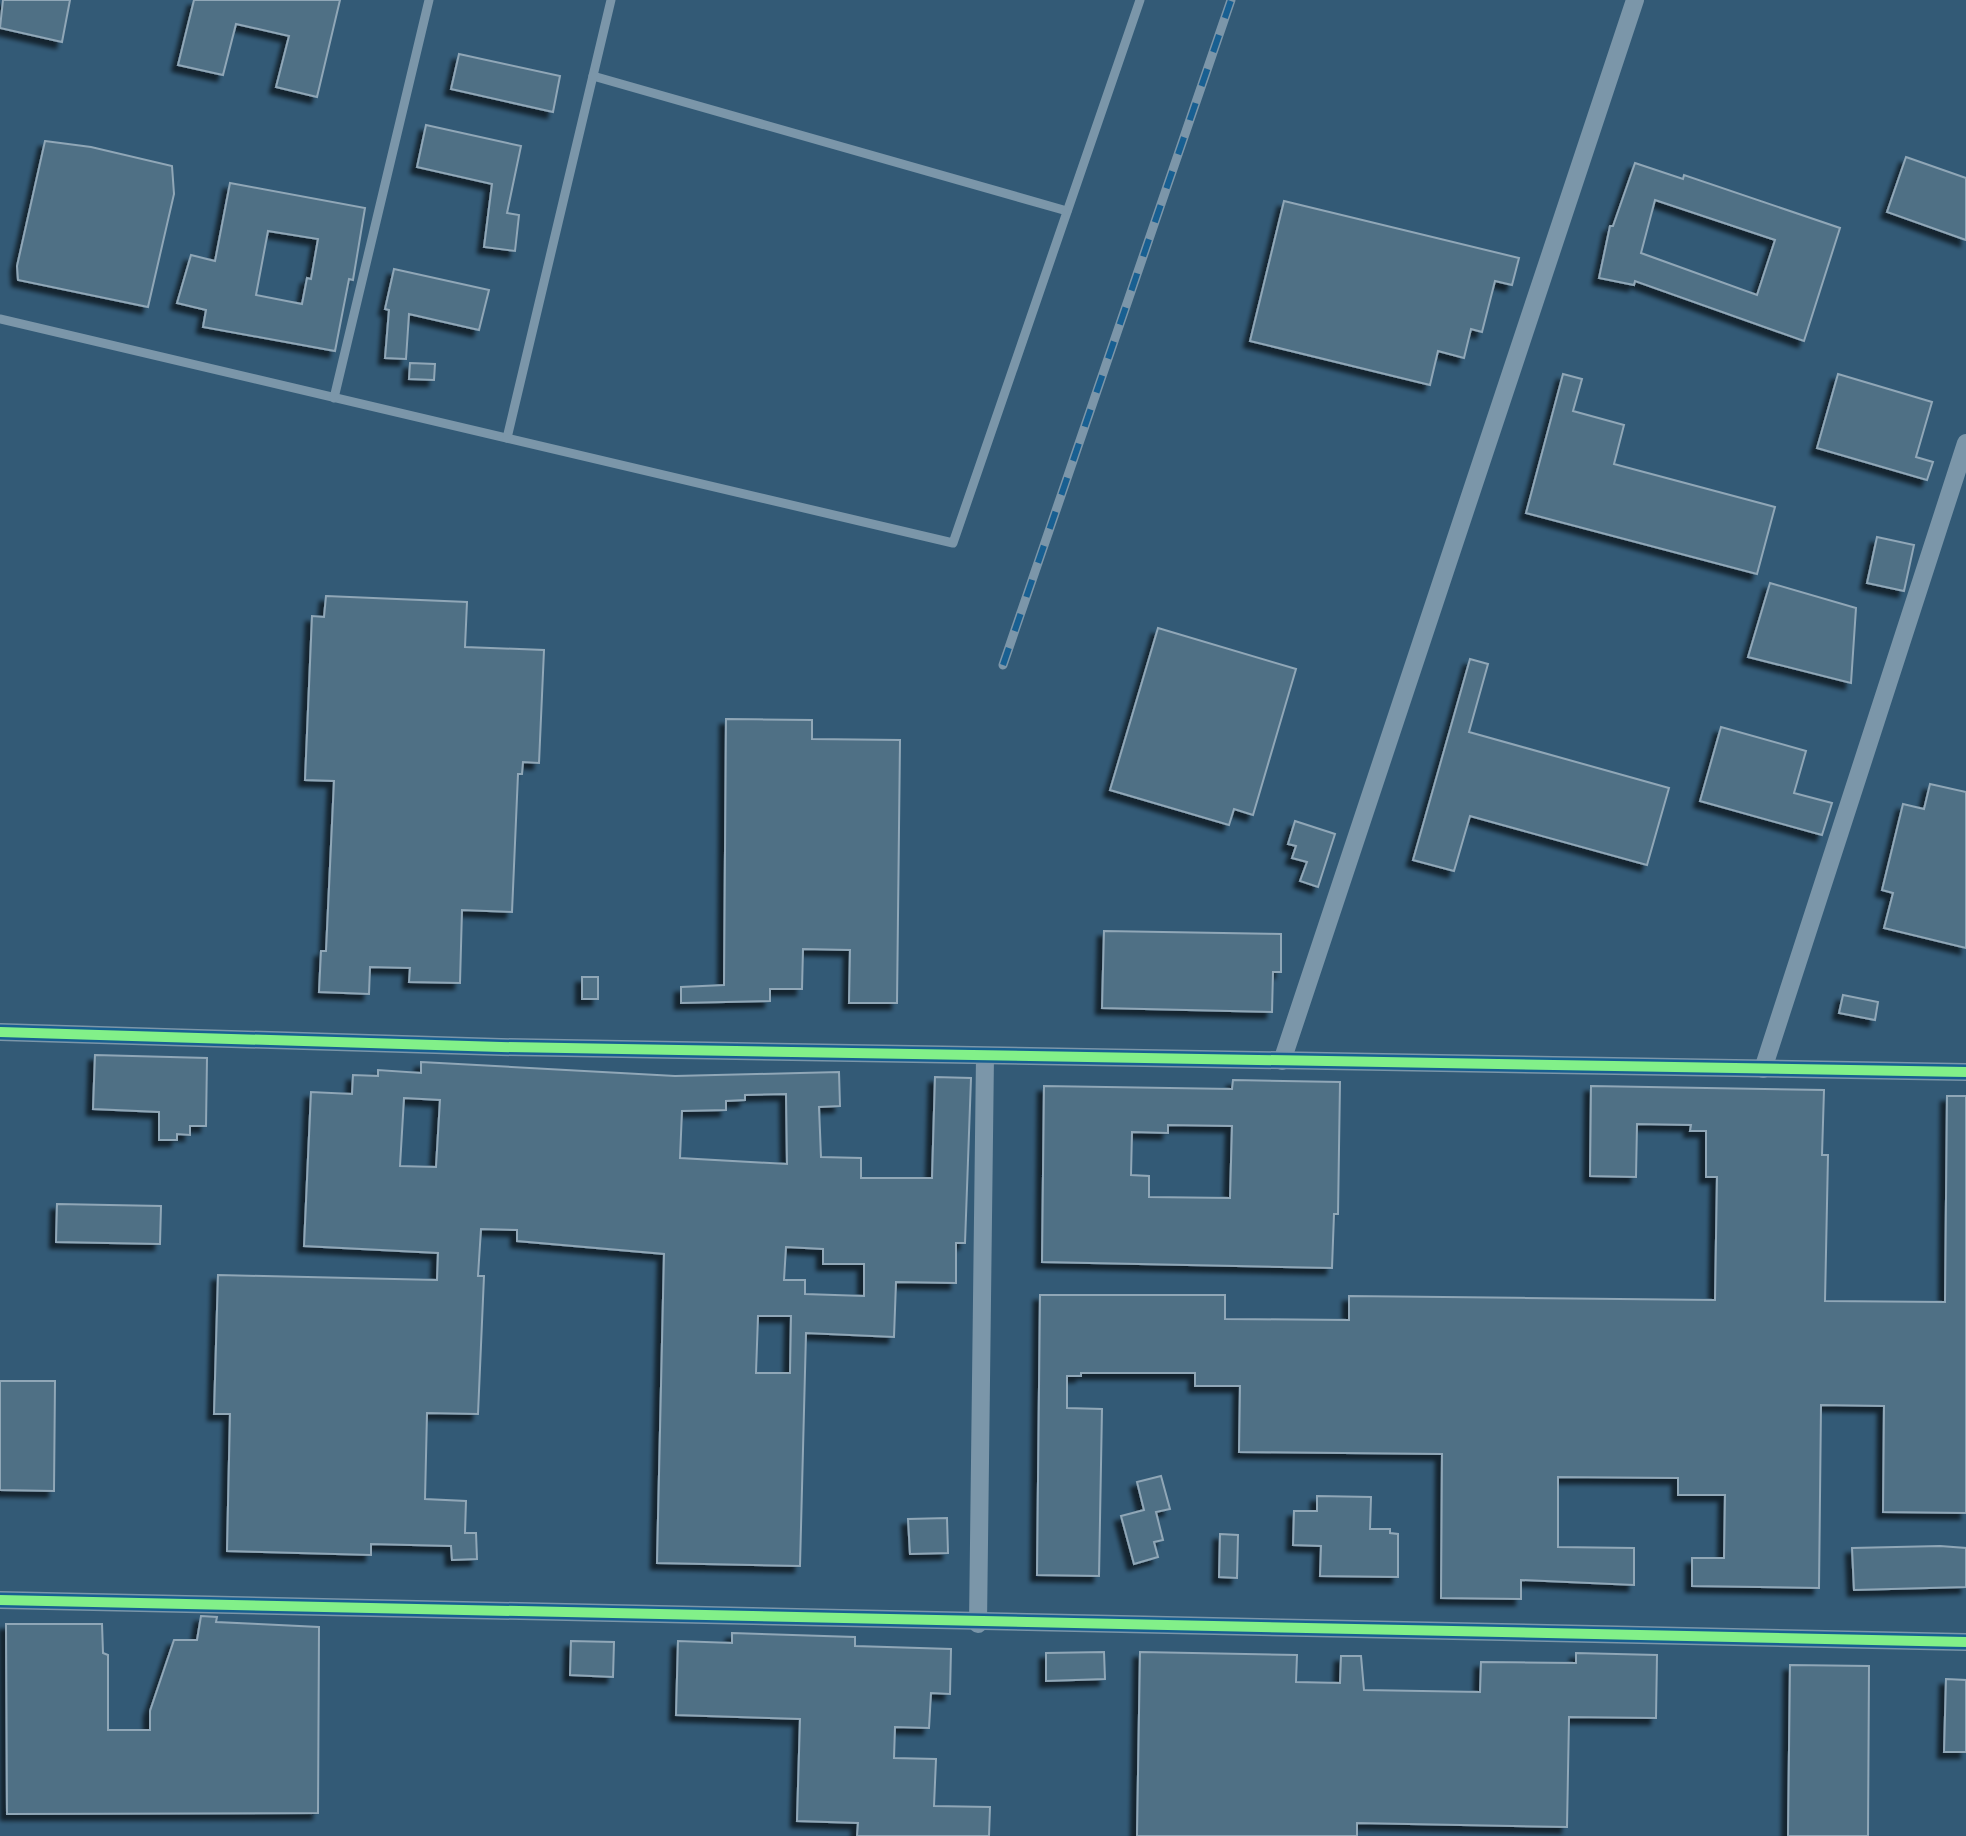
<svg xmlns="http://www.w3.org/2000/svg" width="1966" height="1836" font-family="'Public Sans',sans-serif">
<style>
.building{fill:#506f85;stroke:#90a7b7;stroke-width:2;fill-rule:evenodd;filter:url(#shadow)}
.lines{fill:none;stroke-linecap:round;stroke-linejoin:round}
.service{stroke:#7b96a9;stroke-width:9}
.minor{stroke:#7b96a9;stroke-width:18}
.rail-casing{stroke:#7c96a9;stroke-width:9}
.rail{stroke:#185f91;stroke-width:6;stroke-dasharray:18;stroke-linecap:butt}
.cycleway-casing{stroke:#185f91;stroke-width:15}
.cycleway{stroke:#82f089;stroke-width:10}
</style>
<defs>
<filter id="shadow"><feDropShadow dx="-6" dy="6" stdDeviation="2" flood-color="#0009"/></filter>
</defs>
<rect width="100%" height="100%" fill="#335a76"/>
<g class="building">
<polygon points="3,0 70,0 62,42 0,28"/>
<polygon points="194,0 340,0 317,97 276,87 289,36 236,24 223,75 178,65"/>
<polygon points="459,54 560,76 553,112 451,89"/>
<polygon points="426,125 521,146 507,213 519,215 515,251 484,247 492,184 417,167"/>
<polygon points="45,141 91,147 172,166 174,194 148,307 18,280 17,266"/>
<polygon points="1906,157 1966,178 1966,240 1887,212"/>
<path d="M1635,163L1683,179L1684,175L1840,228L1804,341L1635,281L1634,285L1599,278L1610,226H1613ZM1655,200L1775,240L1757,295L1641,253Z"/>
<path d="M230,183L365,208L353,280L349,279L335,351L203,327L206,310L177,303L191,255L215,261ZM268,231L318,239L311,279L307,278L302,304L256,295Z"/>
<polygon points="1284,201 1519,258 1512,285 1495,281 1482,332 1471,329 1464,358 1438,351 1430,385 1250,341"/>
<polygon points="394,269 489,290 479,330 409,314 406,359 385,358 389,310 385,309"/>
<polygon points="410,363 435,364 434,380 409,379"/>
<polygon points="1563,374 1582,379 1573,411 1624,425 1614,464 1775,507 1757,574 1526,513"/>
<polygon points="1838,374 1932,402 1916,457 1933,462 1927,480 1817,448"/>
<polygon points="1877,537 1914,545 1904,591 1867,583"/>
<polygon points="1770,583 1856,608 1851,683 1748,657"/>
<polygon points="326,596 467,602 465,647 544,650 539,763 523,762 522,774 518,774 512,912 462,910 460,983 409,982 410,968 370,967 369,994 319,992 321,951 326,951 334,781 305,780 312,616 324,617"/>
<polygon points="1158,628 1296,669 1253,815 1234,809 1229,825 1110,790"/>
<polygon points="1470,659 1488,664 1469,732 1669,788 1647,865 1470,816 1454,871 1413,860"/>
<polygon points="726,719 812,720 812,739 900,740 897,1003 849,1003 850,950 803,949 802,989 770,989 770,1001 681,1003 681,987 724,985"/>
<polygon points="1721,727 1806,751 1794,793 1832,803 1822,835 1700,801"/>
<polygon points="1930,784 1966,792 1966,948 1884,928 1893,893 1882,890 1903,804 1924,809"/>
<polygon points="1295,821 1335,834 1318,887 1300,881 1307,862 1292,858 1296,846 1288,844"/>
<polygon points="1104,931 1281,934 1281,972 1273,972 1272,1012 1102,1008"/>
<rect x="582" y="977" width="16" height="22"/>
<polygon points="1843,995 1878,1002 1875,1020 1839,1013"/>
<polygon points="95,1055 207,1058 206,1126 190,1126 190,1135 177,1134 177,1140 159,1140 159,1112 93,1109"/>
<path d="M421,1062L675,1076L839,1072L840,1106L819,1107L821,1157L861,1158V1178H932L935,1077L971,1078L965,1243H956V1283L896,1282L894,1337L806,1333L800,1566L657,1563L664,1254L517,1241V1230L481,1229L478,1276H484L478,1414L427,1413L425,1499L466,1501L465,1533H476L477,1559L452,1560L451,1546L371,1544V1555L227,1551L230,1414H214L218,1275L437,1280L438,1253L304,1246L311,1092L352,1094L353,1075L378,1076V1070L421,1073ZM786,1094L787,1164L680,1158L682,1111L726,1110V1101L745,1100V1095ZM404,1098L440,1100L436,1167L400,1166ZM786,1247L823,1249V1264H864V1296L805,1294V1280H784ZM758,1316H791L790,1373H756Z"/>
<path d="M1233,1080L1340,1082L1338,1214H1334L1332,1268L1042,1262L1044,1086L1232,1089ZM1168,1125L1232,1126L1230,1198L1149,1197V1176L1131,1175L1132,1132L1168,1133Z"/>
<polygon points="1591,1086 1824,1090 1822,1155 1828,1155 1825,1301 1945,1302 1947,1096 1966,1096 1966,1513 1883,1512 1884,1406 1821,1405 1819,1588 1692,1586 1692,1558 1724,1558 1725,1495 1678,1495 1678,1478 1558,1477 1558,1547 1634,1548 1634,1585 1521,1580 1521,1599 1441,1598 1442,1454 1239,1452 1240,1386 1195,1386 1195,1373 1081,1373 1081,1376 1067,1376 1067,1408 1102,1409 1099,1576 1037,1575 1040,1295 1225,1295 1225,1319 1349,1320 1349,1296 1715,1300 1717,1177 1706,1177 1706,1131 1690,1131 1691,1125 1637,1124 1636,1177 1590,1176"/>
<polygon points="57,1204 161,1206 160,1244 56,1242"/>
<polygon points="0,1381 55,1381 54,1491 0,1490"/>
<polygon points="1161,1476 1170,1509 1156,1512 1163,1540 1154,1542 1158,1557 1134,1564 1121,1516 1144,1510 1137,1482"/>
<polygon points="1317,1496 1371,1497 1370,1529 1390,1529 1390,1533 1398,1534 1398,1577 1320,1576 1321,1546 1293,1545 1294,1511 1317,1511"/>
<polygon points="947,1518 948,1553 910,1554 908,1519"/>
<polygon points="1220,1534 1238,1535 1237,1578 1219,1577"/>
<polygon points="1940,1546 1966,1548 1966,1587 1854,1590 1852,1548"/>
<polygon points="201,1616 217,1617 216,1622 319,1627 318,1813 7,1814 6,1624 102,1624 103,1653 108,1655 108,1730 150,1730 150,1711 174,1640 197,1640"/>
<polygon points="732,1633 855,1637 855,1646 951,1649 950,1694 931,1693 929,1728 895,1727 894,1758 936,1759 934,1806 990,1807 989,1836 857,1836 858,1823 797,1821 800,1719 676,1715 678,1641 732,1643"/>
<polygon points="571,1641 614,1642 613,1677 570,1675"/>
<polygon points="1104,1652 1105,1679 1046,1681 1046,1653"/>
<polygon points="1140,1652 1297,1655 1296,1682 1340,1683 1341,1656 1361,1656 1364,1690 1480,1692 1481,1662 1576,1663 1576,1653 1657,1655 1656,1718 1569,1717 1567,1827 1357,1823 1357,1836 1137,1836"/>
<polygon points="1790,1665 1869,1666 1868,1836 1788,1836"/>
<polygon points="1946,1679 1966,1680 1966,1752 1944,1752"/>
</g>
<g class="lines">
<g class="service">
<polyline points="593,76 1067,211"/>
<polyline points="0,319 953,543 1140,0"/>
<polyline points="334,398 429,0"/>
<polyline points="507,438 611,0"/>
</g>
<g class="minor">
<polyline points="0,1032 501,1047 1966,1072"/>
<polyline points="1282,1061 1635,0"/>
<polyline points="1763,1069 1966,443"/>
<polyline points="0,1600 1966,1642"/>
<polyline points="978,1624 985,1056"/>
</g>
<defs>
<polyline id="rail" points="1003,665 1231,0"/>
</defs>
<use href="#rail" class="rail-casing"/>
<use href="#rail" class="rail"/>
<defs>
<g id="cycleway">
<polyline points="0,1032 501,1047 1966,1072"/>
<polyline points="0,1600 1966,1642"/>
</g>
</defs>
<use href="#cycleway" class="cycleway-casing"/>
<use href="#cycleway" class="cycleway"/>
</g>
</svg>
